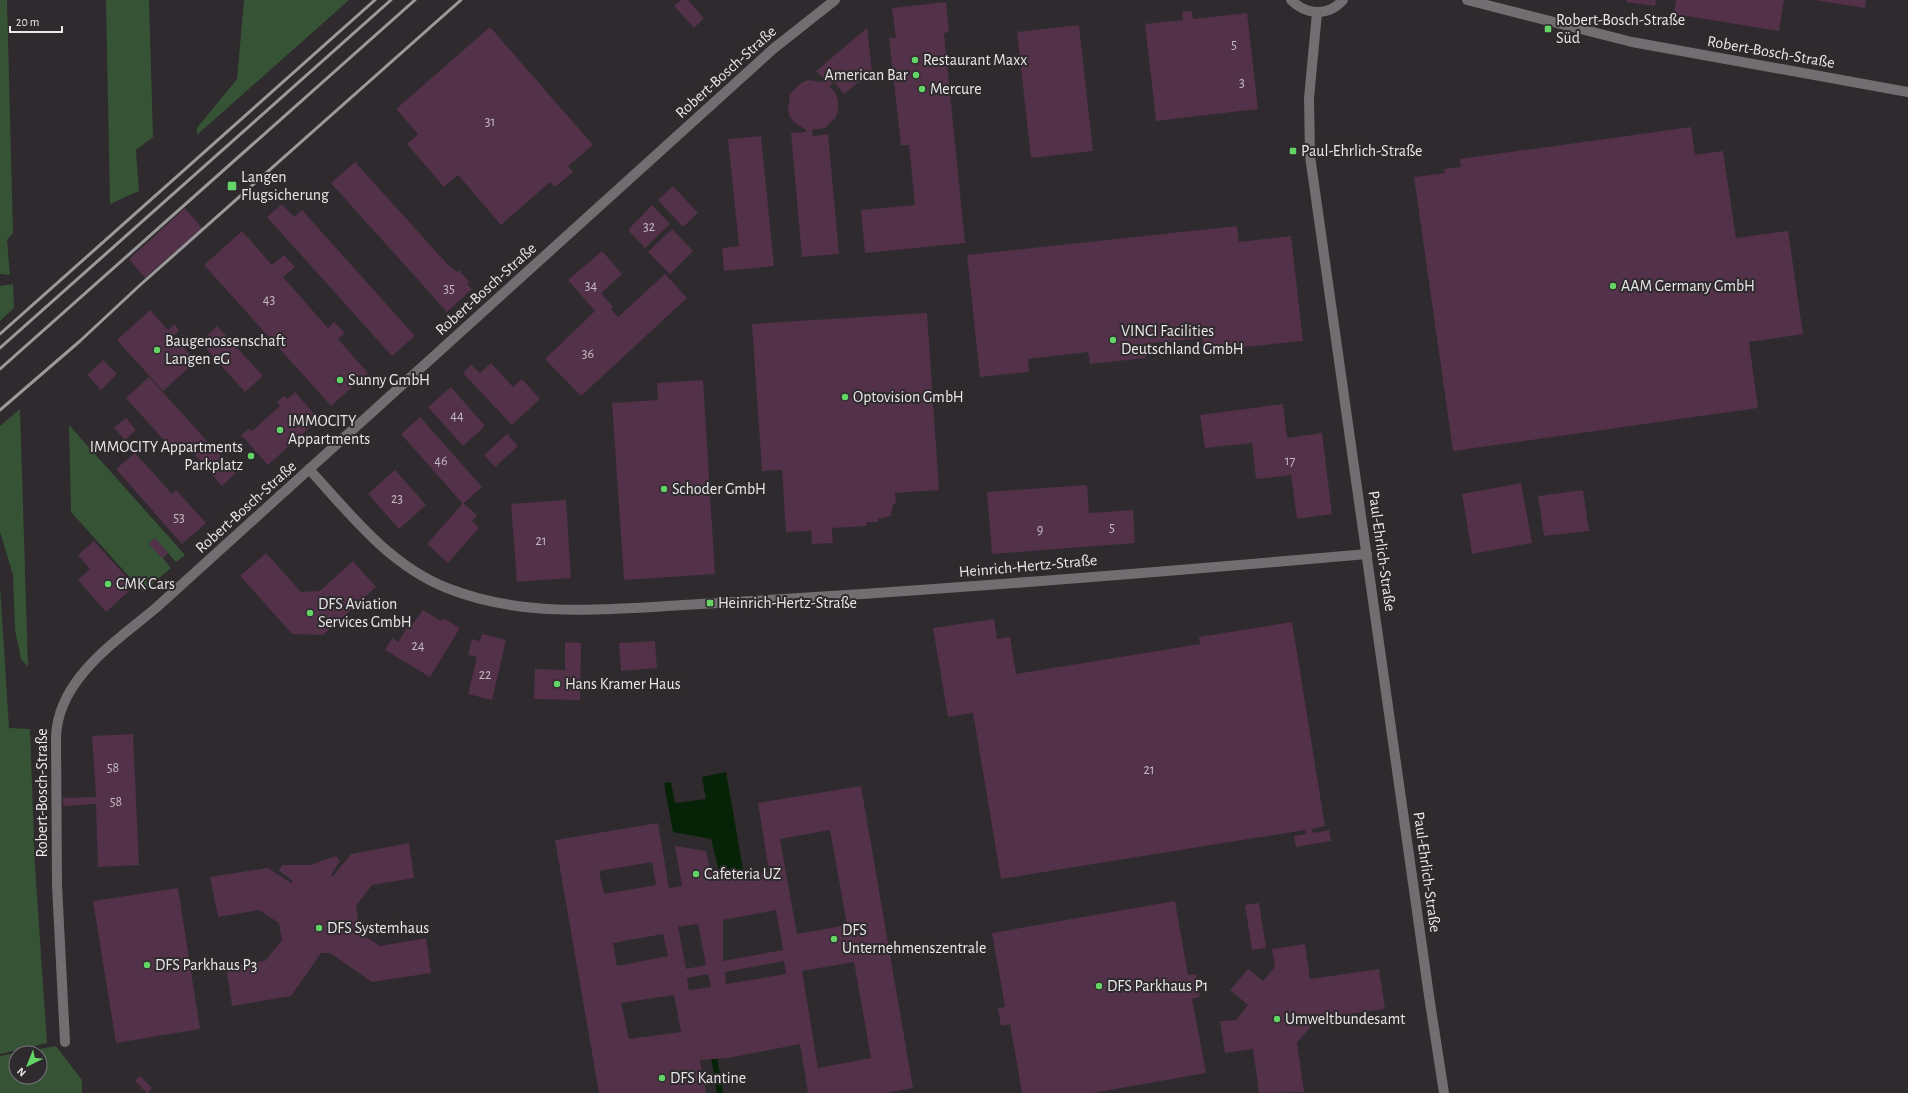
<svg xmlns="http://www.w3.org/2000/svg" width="1908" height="1093" font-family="'Alegreya Sans',sans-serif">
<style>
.green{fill:#365335}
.water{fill:#062307}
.building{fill:#523149;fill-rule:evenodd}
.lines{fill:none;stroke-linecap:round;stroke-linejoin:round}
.minor{stroke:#726d70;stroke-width:10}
.rail{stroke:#9c999b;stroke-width:3}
.poi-dot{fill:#65d467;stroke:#2e2a2d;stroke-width:1.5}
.labels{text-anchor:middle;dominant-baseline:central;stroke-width:4;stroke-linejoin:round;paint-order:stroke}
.number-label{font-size:14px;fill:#c4bac1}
.poi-label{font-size:16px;fill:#eae7e9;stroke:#2e2a2d;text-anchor:start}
.street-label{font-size:16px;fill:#eae7e9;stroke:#2e2a2d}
</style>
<rect width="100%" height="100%" fill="#2e2a2d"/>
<g class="green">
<polygon points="0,0 7,0 13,233 7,240 10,275 0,274"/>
<polygon points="106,0 149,0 153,137 136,150 139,191 110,204"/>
<polygon points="244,0 349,0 197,135 197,128 237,79"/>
<polygon points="13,284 14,308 0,321 0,286"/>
<polygon points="20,409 28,667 21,659 15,630 13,575 0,532 0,426"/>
<polygon points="69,425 185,555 176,562 168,553 163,558 171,568 143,592 71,512"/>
<polygon points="0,586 9,728 30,729 35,867 47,1043 0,1054"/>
<polygon points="56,1046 82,1080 82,1093 0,1093 0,1056 16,1053 16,1077 40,1077 40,1053 18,1053"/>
</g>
<g class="water">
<polygon points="726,772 744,875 721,879 711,839 673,832 664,783 671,782 675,803 706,799 702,777"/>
<polygon points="715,1044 723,1093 717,1093 709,1045"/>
</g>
<g class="building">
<polygon points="681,0 688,0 704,18 694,28 674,6"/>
<polygon points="1627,0 1656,0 1655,6 1626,2"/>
<polygon points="1676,0 1784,0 1779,31 1674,14"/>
<polygon points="1814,0 1866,0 1865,8"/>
<polygon points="946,2 949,32 944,33 965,243 865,253 861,210 915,205 909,145 901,145 889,38 896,38 892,8"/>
<polygon points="1192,11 1193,19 1247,13 1258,109 1156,121 1145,24 1183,20 1182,12"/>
<polygon points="1079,25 1093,151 1031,158 1017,32"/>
<polygon points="490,27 593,145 568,166 573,172 555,187 550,182 501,225 458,175 444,187 407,144 418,134 396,109"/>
<polygon points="867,28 872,71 844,94 834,82 829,86 835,92 838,100 838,109 836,117 825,128 812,130 813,136 828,134 839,254 802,257 791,133 806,132 806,130 794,122 790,117 788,109 790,94 801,83 808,80 823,82 825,80 816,71"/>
<polygon points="1691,127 1695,155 1723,151 1736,238 1788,231 1803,334 1749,342 1758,408 1453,451 1414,177 1445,173 1444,169 1461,167 1460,159"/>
<polygon points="761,136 774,266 724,271 722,248 739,246 728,139"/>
<polygon points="355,162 450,267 457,272 459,270 469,282 467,284 472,289 447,312 331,183"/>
<polygon points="673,186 698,213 683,227 658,200"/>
<polygon points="282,204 294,217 302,210 415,336 392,356 267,217"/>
<polygon points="652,205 670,224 645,248 628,230"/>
<polygon points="185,208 202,228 145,278 129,259"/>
<polygon points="1237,226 1239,242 1291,236 1303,341 1204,351 1202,338 1145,344 1146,358 1090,364 1088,352 1028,359 1029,372 980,377 967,255"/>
<polygon points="672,229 693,251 670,274 648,252"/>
<polygon points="242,231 272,265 284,255 295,267 283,277 328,328 334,322 345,333 338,339 368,373 331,406 204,265"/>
<polygon points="602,251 622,274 601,293 613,307 611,309 618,317 665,274 687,298 581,396 545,359 595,311 568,280"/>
<polygon points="150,310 168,330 175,324 179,331 173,336 196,361 163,391 117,340"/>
<polygon points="927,313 939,490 895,493 896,504 893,504 891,516 878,519 878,522 866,522 867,526 832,528 833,543 812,544 811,531 786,532 782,470 762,471 752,324"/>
<polygon points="217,326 263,376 245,392 200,342"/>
<polygon points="103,360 117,374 101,390 87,375"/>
<polygon points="491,363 513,387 522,379 540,399 512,425 463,373 471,365 480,373"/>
<polygon points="149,377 236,473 222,486 189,448 179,457 126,398"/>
<polygon points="703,380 715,574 624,580 612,403 658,400 657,383"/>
<polygon points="451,387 485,426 463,446 428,407"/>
<polygon points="295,392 319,419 268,465 241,435 249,429 252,431 280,406 277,402 284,396 287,399"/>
<polygon points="1283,404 1287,438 1322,433 1332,514 1297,519 1291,475 1256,479 1252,443 1205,448 1200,415"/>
<polygon points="420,417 482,487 463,504 401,434"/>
<polygon points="126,418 136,430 125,440 114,428"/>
<polygon points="507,434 518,446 495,467 484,455"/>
<polygon points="135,453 172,494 176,490 206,523 182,544 116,469"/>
<polygon points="395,470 426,505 399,529 368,494"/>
<polygon points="1521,483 1532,543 1472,554 1462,494"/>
<polygon points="1087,485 1089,513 1133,510 1135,543 992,554 987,492"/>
<polygon points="1583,490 1589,531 1544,536 1538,496"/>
<polygon points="566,500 571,578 517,582 511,504"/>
<polygon points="463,503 477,515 472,521 479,528 448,563 427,544"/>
<polygon points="155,538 168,553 162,558 149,544"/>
<polygon points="94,541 131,582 126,587 129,591 106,612 78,580 90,569 78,555"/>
<polygon points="266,553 301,592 320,591 353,561 376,587 323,635 292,634 240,576"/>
<polygon points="423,610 441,621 443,618 460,628 430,677 385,650 392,638 398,642 407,628 409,629"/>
<polygon points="994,619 997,639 1010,637 1016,674 1200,644 1199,637 1292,622 1325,826 1312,829 1313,833 1329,830 1331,841 1296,847 1294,836 1306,834 1305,830 1001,879 973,713 948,717 933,628"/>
<polygon points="482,634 506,640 492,700 468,694 477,657 468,655 472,639 480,641"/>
<polygon points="655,641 657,668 621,671 619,643"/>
<polygon points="565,642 581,643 580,700 534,699 535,669 565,670"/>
<polygon points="133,734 139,865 98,867 96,804 63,806 63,798 96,797 92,736"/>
<path d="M861,786L913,1088L885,1093H808L800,1044L728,1058L700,1060L706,1093H599L555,840L658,823L669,888L682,886L675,846L706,851L713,881L759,873L769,871L758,803ZM830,830L847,925L797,934L780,839ZM652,862L656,885L604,894L599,871ZM776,910L783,950L723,961V920ZM698,924L706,965L686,969L678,927ZM663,934L668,956L617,966L613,943ZM784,961L786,974L726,984L725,972ZM854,962L871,1058L818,1068L802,971ZM708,974L711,987L689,990L687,978ZM674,995L681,1032L629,1039L621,1003Z"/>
<polygon points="409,843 414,878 372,885 356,906 360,933 380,946 426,938 431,973 372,982 330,953 321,953 291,996 232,1006 226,966 265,961 282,940 279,923 259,910 218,917 210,877 268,868 291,883 293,881 279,871 282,865 310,865 336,856 340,861 331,875 333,876 351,854"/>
<polygon points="178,888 200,1029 116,1043 93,901"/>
<polygon points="1175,901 1188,975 1196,974 1200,997 1192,999 1206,1073 1093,1093 1022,1093 1010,1024 1001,1026 998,1008 1005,1007 992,933"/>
<polygon points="1259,903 1266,948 1252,950 1245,905"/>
<polygon points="1305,944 1310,979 1379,969 1385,1009 1318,1018 1297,1043 1304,1092 1259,1093 1253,1049 1225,1053 1220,1021 1236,1020 1248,1005 1230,990 1248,969 1263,981 1275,967 1272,949"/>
<polygon points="140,1076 152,1088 147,1093 135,1081"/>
</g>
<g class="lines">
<g class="minor">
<path d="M1291,0C1306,15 1328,17 1343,0"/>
<polyline points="1467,0 1632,42 1908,92"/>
<polyline points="1317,13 1309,98 1310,156 1429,996 1444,1093"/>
<path d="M309,469C350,514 389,565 447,588C517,616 593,611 667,606C706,604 745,601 784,599C978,587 1173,571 1367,554"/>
<path d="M65,1042L57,885L56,737C58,678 117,641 157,607L773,49L835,0"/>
</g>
<g class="rail">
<polyline points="0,334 375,0"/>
<polyline points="0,348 391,0"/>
<polyline points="0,369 415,0"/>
<polyline points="0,410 80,341 139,286 461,0"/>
</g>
</g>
<g class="poi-dot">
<rect x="1544" y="25" width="8" height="8" rx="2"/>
<circle cx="915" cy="60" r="4"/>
<circle cx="916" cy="75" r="4"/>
<circle cx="922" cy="89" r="4"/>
<rect x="1289" y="147" width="8" height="8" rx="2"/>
<rect x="227" y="181" width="10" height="10" rx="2"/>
<circle cx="1613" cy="286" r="4"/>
<circle cx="1113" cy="340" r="4"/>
<circle cx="157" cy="350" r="4"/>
<circle cx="340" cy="380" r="4"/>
<circle cx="845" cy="397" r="4"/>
<circle cx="280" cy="430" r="4"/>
<circle cx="251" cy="456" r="4"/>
<circle cx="664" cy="489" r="4"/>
<circle cx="108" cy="584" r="4"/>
<rect x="706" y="599" width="8" height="8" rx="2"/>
<circle cx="310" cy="613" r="4"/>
<circle cx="557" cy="684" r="4"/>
<circle cx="696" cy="874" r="4"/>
<circle cx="319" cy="928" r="4"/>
<circle cx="834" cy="939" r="4"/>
<circle cx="147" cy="965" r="4"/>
<circle cx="1099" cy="986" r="4"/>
<circle cx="1277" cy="1019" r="4"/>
<circle cx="662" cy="1078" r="4"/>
</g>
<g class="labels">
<g class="number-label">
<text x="1234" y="45">5</text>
<text x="1242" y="83">3</text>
<text x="490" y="122">31</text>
<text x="649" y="227">32</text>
<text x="591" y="286">34</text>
<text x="449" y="289">35</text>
<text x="269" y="300">43</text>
<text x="588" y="354">36</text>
<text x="457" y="416">44</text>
<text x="441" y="461">46</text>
<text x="1290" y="461">17</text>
<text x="397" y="499">23</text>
<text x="179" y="518">53</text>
<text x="1112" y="528">5</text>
<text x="1040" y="530">9</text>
<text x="541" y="541">21</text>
<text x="418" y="646">24</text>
<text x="485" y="675">22</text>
<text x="113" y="768">58</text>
<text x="1149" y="770">21</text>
<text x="116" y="802">58</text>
</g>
<g class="poi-label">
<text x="1556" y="20">Robert-Bosch-Straße<tspan x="1556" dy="18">Süd</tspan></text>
<text x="923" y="60">Restaurant Maxx</text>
<text x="908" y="75" text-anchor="end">American Bar</text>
<text x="930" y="89">Mercure</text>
<text x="1301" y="151">Paul-Ehrlich-Straße</text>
<text x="241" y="177">Langen<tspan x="241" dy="18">Flugsicherung</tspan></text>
<text x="1621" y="286">AAM Germany GmbH</text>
<text x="1121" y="331">VINCI Facilities<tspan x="1121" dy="18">Deutschland GmbH</tspan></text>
<text x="165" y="341">Baugenossenschaft<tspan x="165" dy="18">Langen eG</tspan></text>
<text x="348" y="380">Sunny GmbH</text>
<text x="853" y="397">Optovision GmbH</text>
<text x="288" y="421">IMMOCITY<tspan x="288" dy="18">Appartments</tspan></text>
<text x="243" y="447" text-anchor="end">IMMOCITY Appartments<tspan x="243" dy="18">Parkplatz</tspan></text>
<text x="672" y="489">Schoder GmbH</text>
<text x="116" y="584">CMK Cars</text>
<text x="718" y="603">Heinrich-Hertz-Straße</text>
<text x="318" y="604">DFS Aviation<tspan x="318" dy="18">Services GmbH</tspan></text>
<text x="565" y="684">Hans Kramer Haus</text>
<text x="704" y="874">Cafeteria UZ</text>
<text x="327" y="928">DFS Systemhaus</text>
<text x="842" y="930">DFS<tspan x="842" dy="18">Unternehmenszentrale</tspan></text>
<text x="155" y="965">DFS Parkhaus P3</text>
<text x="1107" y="986">DFS Parkhaus P1</text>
<text x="1285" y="1019">Umweltbundesamt</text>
<text x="670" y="1078">DFS Kantine</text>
</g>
<g class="street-label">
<text transform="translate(1771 52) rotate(10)">Robert-Bosch-Straße</text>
<text transform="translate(726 72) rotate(-42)">Robert-Bosch-Straße</text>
<text transform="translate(486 289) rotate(-42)">Robert-Bosch-Straße</text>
<text transform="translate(246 507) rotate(-42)">Robert-Bosch-Straße</text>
<text transform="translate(1382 551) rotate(82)">Paul-Ehrlich-Straße</text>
<text transform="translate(1028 566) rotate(-5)">Heinrich-Hertz-Straße</text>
<text transform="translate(42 793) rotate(-90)">Robert-Bosch-Straße</text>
<text transform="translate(1427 872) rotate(82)">Paul-Ehrlich-Straße</text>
</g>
</g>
<g transform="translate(28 1065) rotate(223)"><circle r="19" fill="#2e2a2d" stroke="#797678"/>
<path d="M0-3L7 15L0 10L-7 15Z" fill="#65d467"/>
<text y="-6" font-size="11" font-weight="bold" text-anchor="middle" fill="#eae7e9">N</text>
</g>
<path d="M10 26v6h52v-6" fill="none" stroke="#eae7e9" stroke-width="2"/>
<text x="16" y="26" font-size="12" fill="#eae7e9" stroke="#2e2a2d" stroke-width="3" paint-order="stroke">20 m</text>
</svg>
